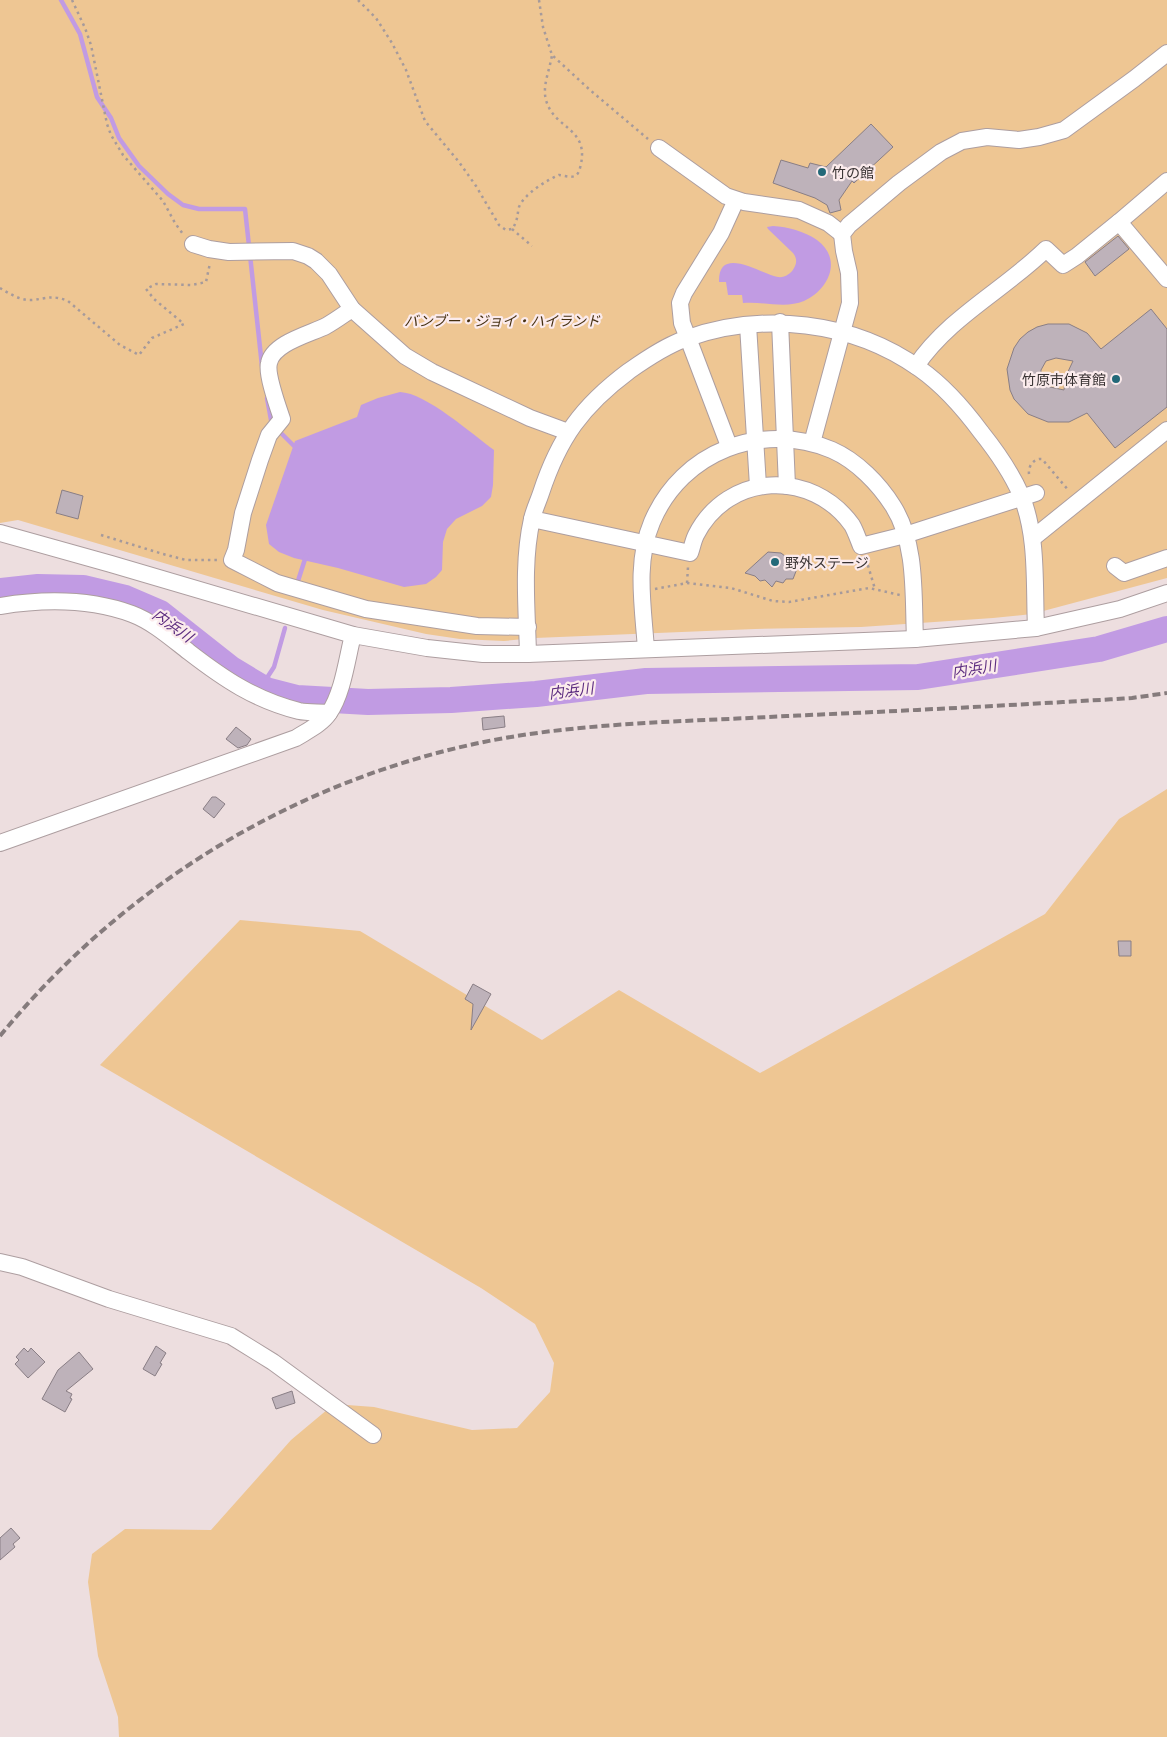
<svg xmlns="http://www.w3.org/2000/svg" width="1167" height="1737" font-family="'Playfair Display','Noto Sans JP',serif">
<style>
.green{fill:#eec693}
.water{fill:#c19be3}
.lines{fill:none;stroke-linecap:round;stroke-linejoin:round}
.stream{stroke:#c19be3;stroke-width:4.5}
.river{stroke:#c19be3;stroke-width:26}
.building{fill:#beb2ba;stroke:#897e85;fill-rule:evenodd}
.minor-casing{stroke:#ad9ea0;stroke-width:18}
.path{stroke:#a69a9b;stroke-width:2.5;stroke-dasharray:2.5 4;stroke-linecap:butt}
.minor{stroke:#fff;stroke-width:16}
.rail{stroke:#857b7c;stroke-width:4;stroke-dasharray:8 4;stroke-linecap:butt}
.poi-dot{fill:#236979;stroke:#fbebec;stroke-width:2}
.labels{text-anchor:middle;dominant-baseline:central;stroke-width:4.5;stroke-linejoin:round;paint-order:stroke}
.poi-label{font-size:14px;fill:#383232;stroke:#fbebec;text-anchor:start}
.park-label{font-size:14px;font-style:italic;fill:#452f10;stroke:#fbebec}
.water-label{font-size:15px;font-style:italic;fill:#5d2d80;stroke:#fbebec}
</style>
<rect width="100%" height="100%" fill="#eddedf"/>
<g class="green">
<polygon points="0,0 1167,0 1167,578 1032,614 993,618 861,627 755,629 535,638 504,641 460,639 426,634 323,610 18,520 0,523"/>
<polygon points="1167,789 1167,1737 119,1737 118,1717 98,1656 88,1582 92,1554 125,1529 211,1530 291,1440 334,1404 374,1407 472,1430 517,1428 550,1392 554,1363 535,1324 481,1288 100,1065 240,920 360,931 542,1040 619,990 760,1073 1045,914 1119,819"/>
</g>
<g class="water">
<path d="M773,226C788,227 804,231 817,240C843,259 829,290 804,301C785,309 763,301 743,303L742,295H728L726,282H719C718,244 761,274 778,277C784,278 791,274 794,268C797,263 797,258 793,253L768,229L767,227Z"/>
<path d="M400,392C426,393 472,434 494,450L493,485L491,497L482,506L456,519L447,529L443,542L442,570L436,577L426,584L404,587L338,568L294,558L279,552L269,544L266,525L295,441L357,417L361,405L378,398Z"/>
</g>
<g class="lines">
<g class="stream">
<polyline points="61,0 80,34 97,97 111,118 119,138 139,166 168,194 183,205 199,209 245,209 262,366"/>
<polyline points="267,398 272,425"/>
<polyline points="278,430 297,449"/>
<polyline points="297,584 306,556"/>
<polyline points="261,687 274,667 285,628"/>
</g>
<polyline class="river" points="0,591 38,587 83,588 125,598 160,613 231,669 266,690 297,698 368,702 451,700 536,694 646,681 918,677 1099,649 1167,629"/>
</g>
<g class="building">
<polygon points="871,124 893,147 854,183 852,181 839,200 841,210 830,213 827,205 815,198 773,183 781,160 808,168 810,163 826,167"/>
<polygon points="1118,236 1129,249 1095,276 1085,262"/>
<path d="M1151,309L1167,329V407L1115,448L1087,413L1069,422H1048L1028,414L1014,399L1010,390L1007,369L1014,348L1020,339L1028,332L1037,327L1048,324H1069L1087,333L1101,349ZM1056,358L1073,361L1065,378L1064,390L1050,387L1046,385L1041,376V370L1046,361Z"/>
<polygon points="62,490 83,496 78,519 56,513"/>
<polygon points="768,552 781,553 798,566 793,579 786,579 783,583 776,581 772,587 765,580 760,581 755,576 745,573"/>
<polygon points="504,716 505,727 483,730 482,718"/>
<polygon points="236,727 251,739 247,745 238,748 226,739"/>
<polygon points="212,797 216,797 225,804 214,818 203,809"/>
<polygon points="1118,941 1131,941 1131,956 1119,956"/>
<polygon points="473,984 491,994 471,1030 473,1004 465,999"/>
<polygon points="156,1346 166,1353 160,1363 162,1364 155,1376 143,1369"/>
<polygon points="24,1348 28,1352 31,1348 45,1362 28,1378 15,1364 19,1360 16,1357"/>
<polygon points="79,1352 93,1369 66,1391 72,1394 70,1398 72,1399 65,1412 42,1399 58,1370"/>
<polygon points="292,1391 295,1403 276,1409 272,1398"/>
<polygon points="11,1528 20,1538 13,1544 15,1547 0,1560 0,1538"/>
</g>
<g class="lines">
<defs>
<g id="minor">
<polyline points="659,148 726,196 744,202 799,210 828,223 842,234"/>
<polyline points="1119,222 1167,181"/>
<polyline points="193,244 209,249 229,252 293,251 308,256 316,261 329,274 352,309 405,356 432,372 530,418 568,432"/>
<path d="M352,309C343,315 335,321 326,326C310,334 273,343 269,363C266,374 278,407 282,419L269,435L260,460L243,513L236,550L232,560L277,583L366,609L477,626L528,627"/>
<polyline points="780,322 787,486"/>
<polyline points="748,325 758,486"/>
<path d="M916,366C949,317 1004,290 1046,249L1063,265L1077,256L1119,222L1167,279"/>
<polyline points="812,443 850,303 849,273 844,251 842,234 849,225 899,183 941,152 962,141 987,137 1019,140 1039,137 1064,130 1134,79 1167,53"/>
<polyline points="729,446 688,338 682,323 680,303 684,293 721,233 736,200"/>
<path d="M532,519L690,553C692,548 693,541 696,535C728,472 812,469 852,525C856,532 858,539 861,546L905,535L1036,493"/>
<polyline points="0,533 111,564 353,635 427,648 483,654 528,654 915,639 1036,628 1120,609 1167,593"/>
<polyline points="1033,538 1167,430"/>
<polyline points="1115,566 1124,573 1167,558"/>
<path d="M0,606C43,599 91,599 132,614C153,622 171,638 189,652C224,679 255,700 299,711C308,713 319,712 329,713"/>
<path d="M646,649C643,606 635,562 652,522C682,451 762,421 832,450C857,461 879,484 893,506C917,544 913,596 915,639"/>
<path d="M528,654C527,610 522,563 532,519C534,510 538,502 541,493C559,438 582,406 629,371C646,359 665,346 685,339C762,311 853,321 920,369C944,386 964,409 981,432C997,452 1011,472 1021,495C1038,536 1034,584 1036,628"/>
<path d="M0,843L296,738C307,731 322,724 329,713C343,693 347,658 353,635"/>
<polyline points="0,1262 22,1267 109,1299 231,1336 273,1362 373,1435"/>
</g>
</defs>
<use href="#minor" class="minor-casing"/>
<g class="path">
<polyline points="72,0 85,28 91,45 107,124 111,135 123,155 163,201 175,223 183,234"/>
<path d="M358,0L376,18L392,43L406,70L425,121L459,162L476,186L499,225L506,230L512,229C518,221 517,215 519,207C524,194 547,180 559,175C568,176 577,181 580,168C591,127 554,130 546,100C542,86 550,69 552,55"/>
<polyline points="539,0 543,27 552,55 590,90 648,139"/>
<polyline points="512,229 532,246"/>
<path d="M0,288C10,294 21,301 33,300C48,298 53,295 68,301L120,345L139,355L152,338L184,324L154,299L146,289L156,284L192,285L206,282L210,263"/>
<path d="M1029,474C1028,466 1034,458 1042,459L1069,491"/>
<polyline points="101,535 163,554 186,560 218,560"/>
<polyline points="866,559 875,589"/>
<polyline points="687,583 688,567"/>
<polyline points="655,589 687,583 731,588 773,601 789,602 869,588 900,595"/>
</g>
<use href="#minor" class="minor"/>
<path class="rail" d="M0,1036C121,888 287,785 474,744C575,722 684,722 787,716C902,711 1017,705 1132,698L1167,693"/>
</g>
<g class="poi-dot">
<circle cx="822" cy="172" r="5"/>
<circle cx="1116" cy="379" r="5"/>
<circle cx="775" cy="562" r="5"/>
</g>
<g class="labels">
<g class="poi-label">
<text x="832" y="172">竹の館</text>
<text x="1106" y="379" text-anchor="end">竹原市体育館</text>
<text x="785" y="562">野外ステージ</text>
</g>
<g class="park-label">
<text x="502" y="320">バンブー・ジョイ・ハイランド</text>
</g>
<g class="water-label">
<text transform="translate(173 625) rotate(35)">内浜川</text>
<text transform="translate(974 668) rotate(-9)">内浜川</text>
<text transform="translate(571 690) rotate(-7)">内浜川</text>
</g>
</g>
</svg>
